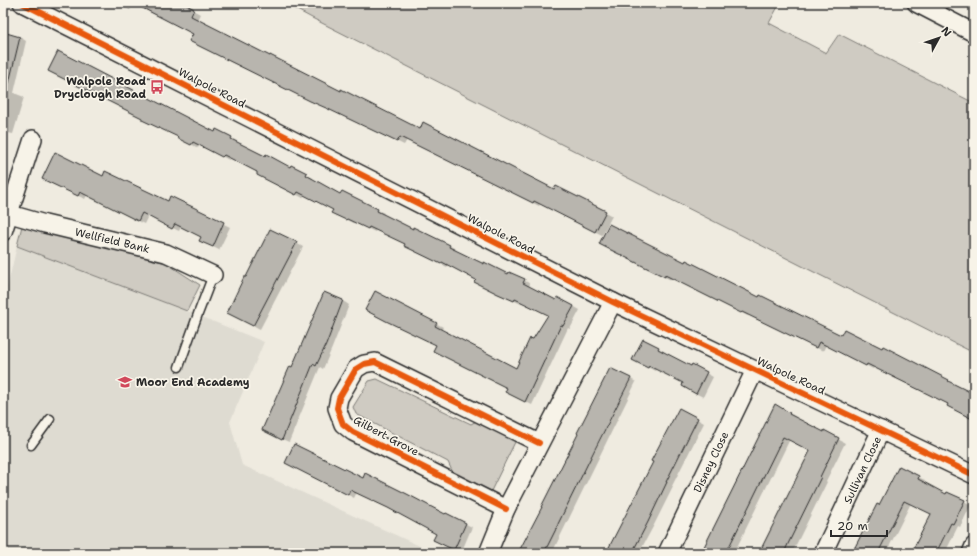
<svg xmlns="http://www.w3.org/2000/svg" width="977" height="556" font-family="'Shantell Sans',sans-serif">
<style>
.built{fill:#dedbd1}
.green{fill:#cfcbc2;stroke:#7d7b76}
.shadow{fill:#0003}
.building{fill:#b8b5ae;stroke:#2b2b2b}
.lines{fill:none;stroke-linecap:round;stroke-linejoin:round}
.lane-casing{stroke:#2b2b2b;stroke-width:11}
.street-casing{stroke:#2b2b2b;stroke-width:20}
.lane{stroke:#f7f3e8;stroke-width:8}
.street{stroke:#f7f3e8;stroke-width:17}
.cycleway-casing{stroke:#f7f3e8;stroke-width:8}
.cycleway{stroke:#e8590c;stroke-width:6}
.labels{text-anchor:middle;dominant-baseline:central;stroke-width:3.5;stroke-linejoin:round;paint-order:stroke}
.poi-label{font-size:11px;font-weight:bold;fill:#2b2b2b;stroke:#f7f3e8;text-anchor:end}
.street-label{font-size:11px;fill:#2b2b2b;stroke:#f7f3e8}
</style>
<rect width="100%" height="100%" fill="#efebe0"/>
<filter id="ink" filterUnits="userSpaceOnUse"><feTurbulence type="fractalNoise" baseFrequency=".025" numOctaves="2"/><feDisplacementMap in="SourceGraphic" scale="8" xChannelSelector="R" yChannelSelector="G"/><feConvolveMatrix kernelMatrix="1 2 1 2 8 2 1 2 1" color-interpolation-filters="sRGB"/></filter>
<g filter="url(#ink)">
<polygon class="built" points="17,246 187,311 264,342 230,422 242,465 435,553 3,553 3,305"/>
<g class="green">
<polygon points="284,3 780,3 769,23 826,53 839,34 974,103 974,353 312,18"/>
<polygon points="22,226 166,263 200,285 187,311 17,246"/>
<polygon points="377,379 471,424 480,419 517,438 491,491 453,473 448,462 356,414 353,407 369,381"/>
</g>
<g class="shadow">
<polygon points="115,3 180,3 200,14 197,20 420,131 605,212 612,216 602,235 540,204 539,206 407,140 404,145 333,110 333,111 318,104 194,34 133,4 130,10"/>
<polygon points="3,33 20,37 26,41 14,93 24,97 13,134 3,132"/>
<polygon points="217,131 238,142 237,143 291,168 292,166 313,178 312,180 341,195 377,210 384,213 383,215 413,230 414,228 456,249 455,251 508,275 524,280 530,284 529,287 557,301 573,306 580,310 570,329 568,328 532,405 512,395 508,388 437,345 376,292 443,327 441,331 516,369 533,340 550,315 522,302 521,304 506,297 477,280 448,265 447,267 412,250 406,244 376,229 375,232 354,222 353,223 339,216 334,210 304,194 303,198 265,178 258,172 230,158 229,160 200,145 198,148 185,141 216,133"/>
<polygon points="3,163 8,166 5,181 3,181"/>
<polygon points="103,178 169,202 171,198 230,227 219,250 207,244 202,237 181,227 179,231 148,216 144,224 87,195 85,199 49,182"/>
<polygon points="296,243 303,247 260,329 235,316"/>
<polygon points="606,248 685,263 841,336 948,381 974,395 974,419 949,404 874,367 873,369 826,345 823,351 749,314 748,316 672,278 671,280"/>
<polygon points="325,294 343,301 349,305 332,348 323,369 320,367 289,442 270,434 293,369"/>
<polygon points="658,348 665,352 664,353 692,367 693,366 713,377 703,397 689,390 684,383 656,369 655,371 640,363"/>
<polygon points="631,379 636,382 552,553 520,553 590,455 592,456"/>
<polygon points="775,405 796,417 795,418 824,434 825,432 845,443 826,481 827,482 792,553 760,553 811,450 790,439 734,553 702,553"/>
<polygon points="679,409 704,423 672,486 673,487 654,525 639,553 607,553 654,462"/>
<polygon points="293,466 363,479 446,516 446,514 472,527 461,553 441,544 437,533 357,492 354,498"/>
<polygon points="918,477 925,480 924,483 947,495 964,501 971,505 960,527 958,526 945,553 913,553 932,514 911,503 886,553 854,553 880,507"/>
</g>
<g class="building">
<polygon points="133,3 183,3 194,9 191,16 270,56 270,55 341,91 341,89 420,129 423,122 554,189 556,186 606,211 595,232 534,201 533,203 400,137 397,142 326,108 310,101 189,41 193,34"/>
<polygon points="3,32 20,37 9,83 3,83"/>
<polygon points="58,51 215,132 216,129 232,137 231,139 265,156 266,154 290,167 291,165 307,173 306,175 340,194 342,191 378,209 377,211 413,229 413,227 450,245 449,247 484,264 484,262 508,274 509,272 525,279 523,283 556,300 557,297 574,306 563,326 561,325 525,402 505,392 507,388 433,351 436,345 386,321 365,310 375,291 437,323 435,326 516,368 530,338 533,339 548,315 515,299 514,301 498,294 474,282 476,280 442,262 441,264 404,246 405,244 369,227 368,229 347,219 346,220 331,213 333,210 298,192 296,195 257,175 257,172 224,155 222,157 193,142 191,145 177,138 178,137 142,120 142,118 48,71"/>
<polygon points="55,152 103,176 105,171 168,201 170,196 224,222 213,247 199,241 201,237 175,224 172,229 142,213 138,221 80,192 78,196 42,179"/>
<polygon points="609,224 685,262 686,260 759,297 760,295 841,335 844,329 882,348 883,346 949,380 948,381 974,394 974,420 947,406 948,404 867,364 866,366 819,342 816,348 742,312 741,313 665,275 665,277 599,244"/>
<polygon points="270,229 297,242 253,326 227,313 244,277 246,277"/>
<polygon points="324,292 343,300 326,345 316,366 313,364 282,440 262,430 290,366 292,367"/>
<polygon points="643,339 659,347 658,349 691,366 692,364 707,372 696,394 682,386 683,383 649,366 648,368 632,360"/>
<polygon points="610,368 631,378 594,451 558,524 558,525 544,553 518,553 542,507 541,507 578,434 577,433"/>
<polygon points="775,404 790,413 789,414 824,432 824,430 839,438 820,477 821,477 788,544 784,553 759,553 810,451 783,437 726,553 701,553"/>
<polygon points="679,408 698,418 666,482 667,482 648,522 632,553 606,553 653,462 651,461"/>
<polygon points="294,444 363,478 365,473 407,494 445,514 446,513 466,523 454,550 433,540 436,534 388,508 350,490 348,495 285,463"/>
<polygon points="899,466 919,476 918,479 946,494 947,492 965,500 953,524 951,523 936,553 911,553 931,514 904,501 878,553 852,553 877,504 879,505"/>
</g>
<g class="lines">
<defs>
<g id="lane">
<polyline points="179,367 198,314 213,275"/>
<polyline points="31,445 50,419"/>
</g>
<g id="street">
<polyline points="22,3 613,302 974,475"/>
<polyline points="916,3 974,33"/>
<path id="s1" d="M3,212L45,224L166,253L213,275"/>
<polyline points="3,232 33,139"/>
<polyline points="506,509 353,432 343,424 337,408 339,398 356,369 364,364 375,362 539,443"/>
<polyline points="488,553 506,509 613,302"/>
<path id="s2" d="M667,553L755,370"/>
<path id="s3" d="M823,553L881,430"/>
<polyline points="971,553 974,546"/>
</g>
</defs>
<use href="#lane" class="lane-casing"/>
<use href="#street" class="street-casing"/>
<use href="#lane" class="lane"/>
<use href="#street" class="street"/>
<defs>
<g id="cycleway">
<polyline points="22,3 613,302 974,475"/>
<polyline points="506,509 353,432 343,424 337,408 339,398 356,369 364,364 375,362 539,443"/>
</g>
</defs>
<use href="#cycleway" class="cycleway-casing"/>
<use href="#cycleway" class="cycleway"/>
</g>
</g>
<defs>
<symbol id="bus-bare" viewBox="-9 -9 18 18"><path d="M-5-6H5V4H4V6H2V4H-2V6H-4V4H-5ZM-3.5-4V0h7V-4ZM-3.5 1.2v1.5H-2V1.2ZM2 1.2v1.5H3.5V1.2Z" fill="#d1495b" stroke="#f7f3e8" stroke-width="2.5" paint-order="stroke"/></symbol>
<symbol id="school-bare" viewBox="-9 -9 18 18"><path d="M0-5L7-2L0 1L-7-2ZM-4 1L0 2.5L4 1V4Q0 6-4 4Z" fill="#d1495b" stroke="#f7f3e8" stroke-width="2.5" paint-order="stroke"/></symbol>
</defs>
<g fill-rule="evenodd">
<use href="#bus-bare" x="147" y="77" width="20" height="20"/>
<use href="#school-bare" x="115" y="372" width="20" height="20"/>
</g>
<g class="labels">
<g class="poi-label">
<text x="146" y="81">Walpole Road<tspan x="146" dy="13">Dryclough Road</tspan></text>
<text x="136" y="382" text-anchor="start">Moor End Academy</text>
</g>
<g class="street-label">
<text transform="translate(212 88) rotate(27)">Walpole Road</text>
<text transform="translate(501 234) rotate(27)">Walpole Road</text>
<text stroke="none"><textPath href="#s1" startOffset="113">Wellfield Bank</textPath></text>
<text transform="translate(791 376) rotate(25)">Walpole Road</text>
<text transform="translate(386 436) rotate(28)">Gilbert Grove</text>
<text stroke="none"><textPath href="#s2" startOffset="101">Disney Close</textPath></text>
<text stroke="none"><textPath href="#s3" startOffset="92">Sullivan Close</textPath></text>
</g>
</g>
<rect width="977" height="556" fill="none" stroke="#f7f3e8" stroke-width="16"/>
<rect x="8" y="8" width="961" height="540" fill="none" stroke="#2b2b2b" stroke-width="1.5" filter="url(#ink)"/>
<g transform="translate(939 38) rotate(50)" stroke="#f7f3e8" stroke-width="3" paint-order="stroke">
<path d="M0-3L7 15L0 10L-7 15Z" fill="#2b2b2b"/>
<text y="-6" font-size="11" font-weight="bold" text-anchor="middle" fill="#2b2b2b">N</text>
</g>
<path d="M831 530v6h56v-6" fill="none" stroke="#2b2b2b" stroke-width="2"/>
<text x="837" y="530" font-size="12" fill="#2b2b2b" stroke="#f7f3e8" stroke-width="3" paint-order="stroke">20 m</text>
</svg>
